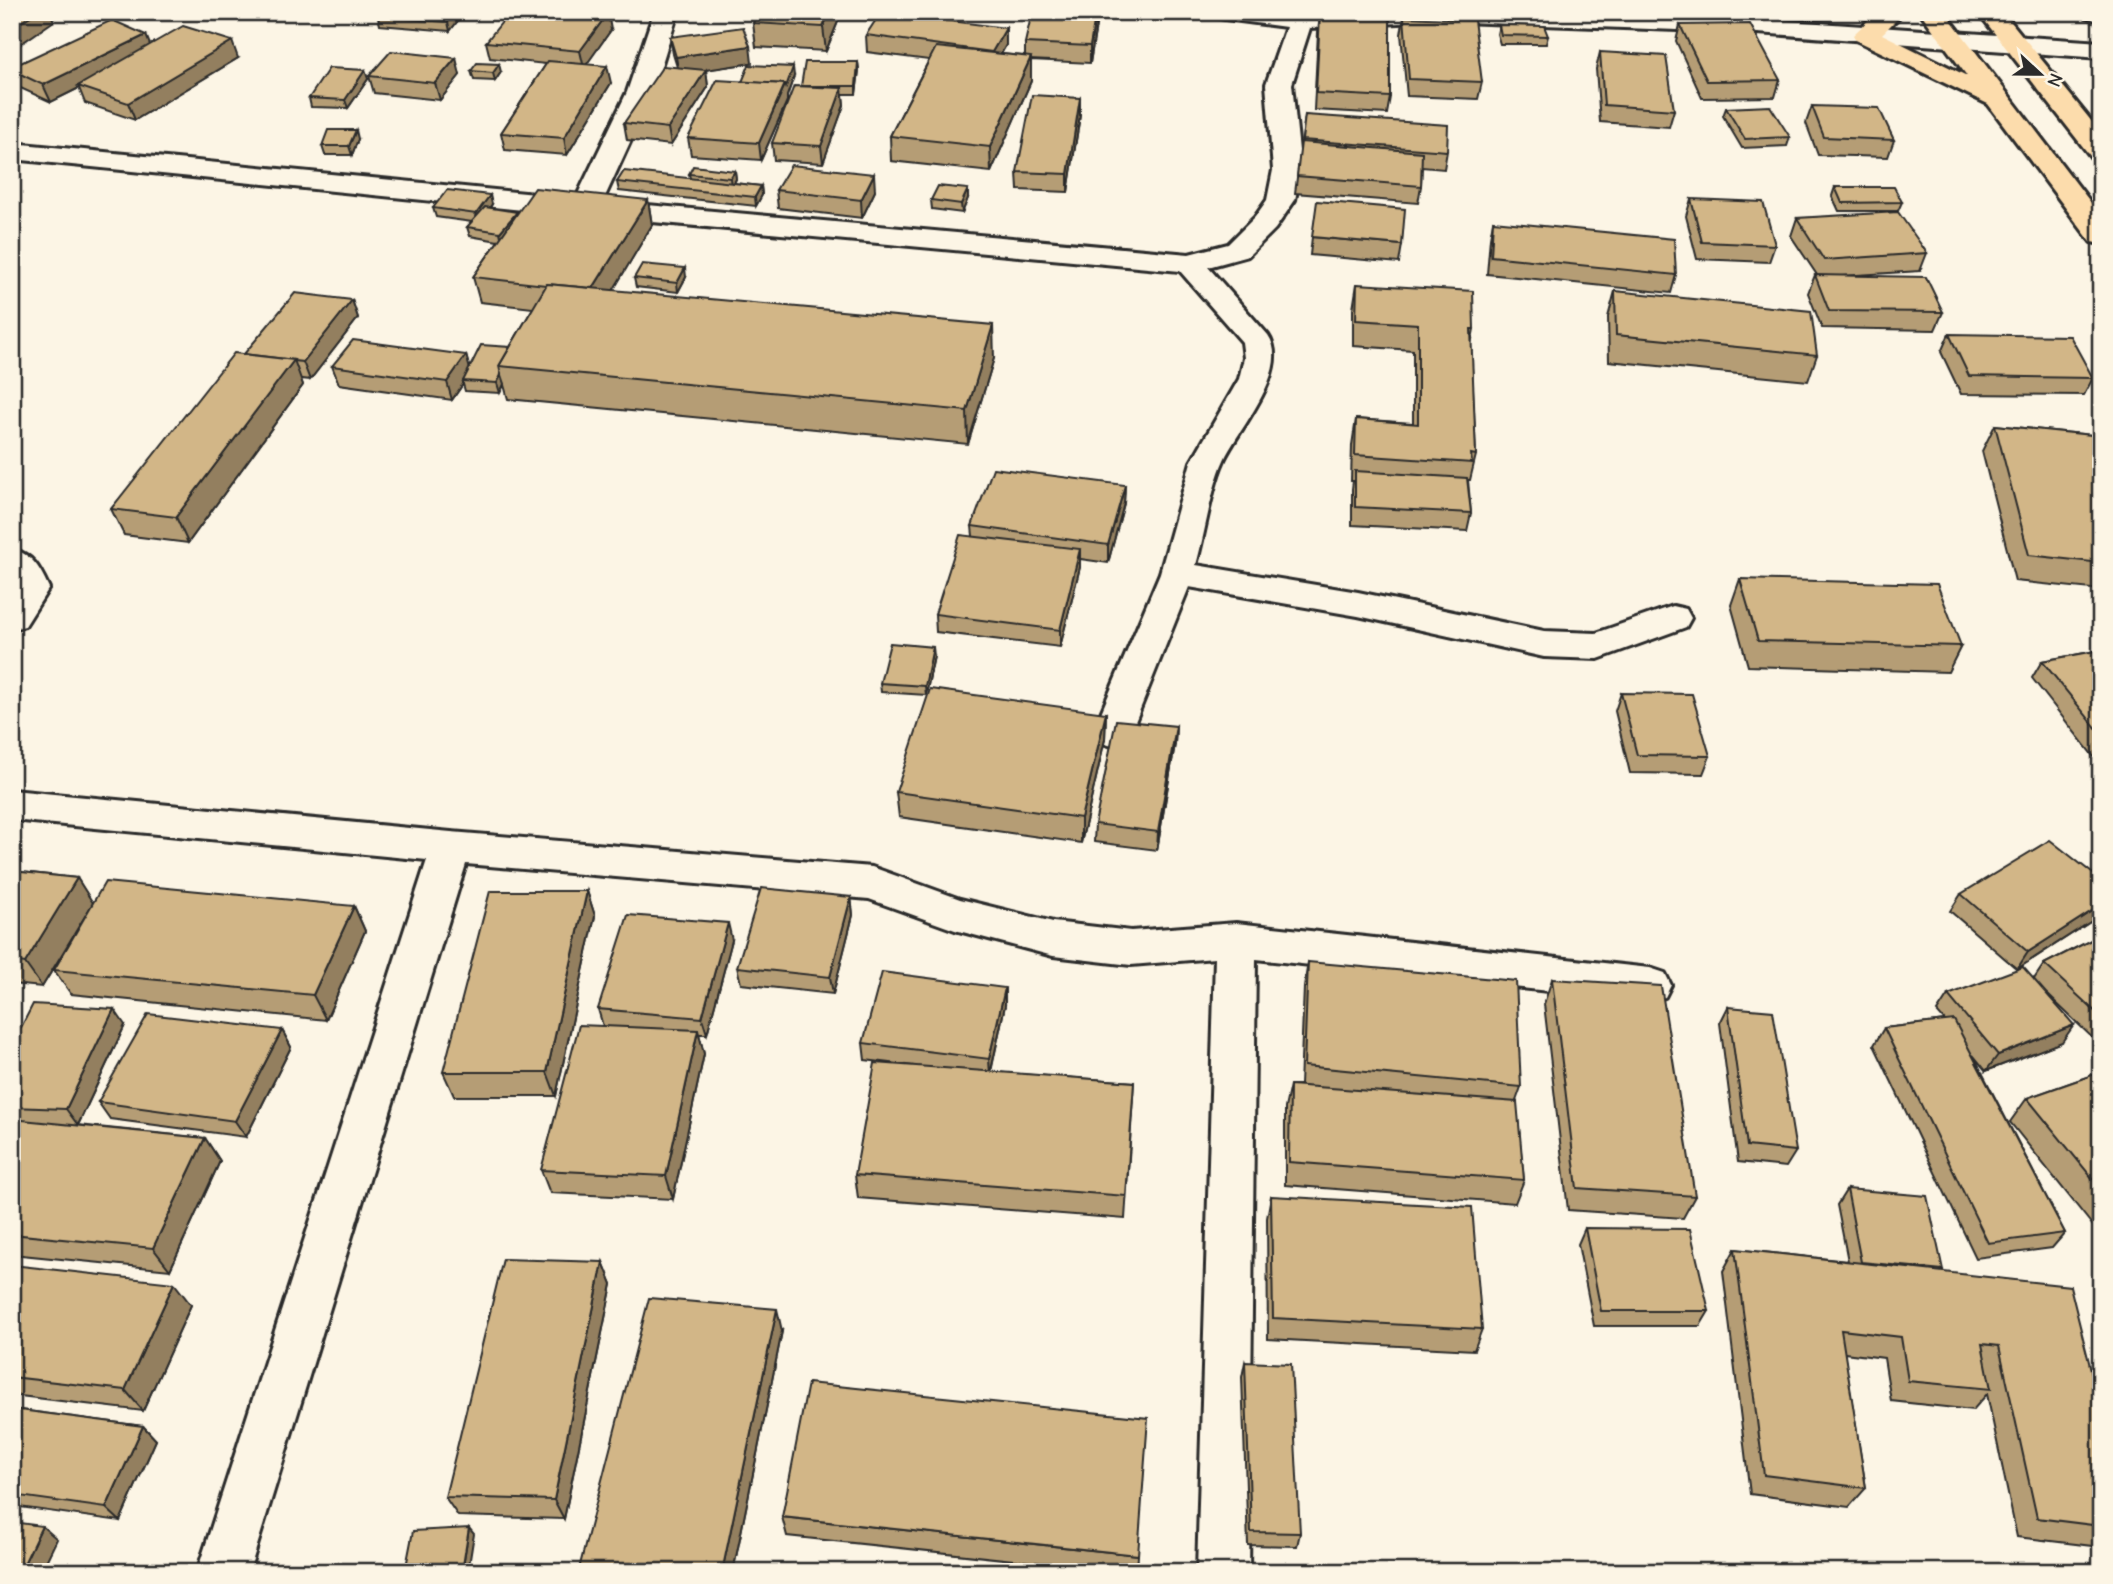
<svg xmlns="http://www.w3.org/2000/svg" width="2113" height="1584" font-family="'Comic Neue',sans-serif">
<style>
.lines{fill:none;stroke-linecap:round;stroke-linejoin:round}
.minor-casing{stroke:#2b2b2b;stroke-width:6}
.trunk-casing{stroke:#2b2b2b;stroke-width:6}
.minor{fill:#fcf5e5;fill-rule:evenodd}
.trunk{fill:#fcdcac;fill-rule:evenodd}
.wall{fill:#b59d74;stroke:#2b2b2b;stroke-width:2}
.shaded-wall{fill:#937f5e;stroke:#2b2b2b;stroke-width:2}
.building{fill:#d2b687;stroke:#2b2b2b;stroke-width:2}
</style>
<rect width="100%" height="100%" fill="#fcf5e5"/>
<filter id="ink" filterUnits="userSpaceOnUse"><feTurbulence type="fractalNoise" baseFrequency=".0143" numOctaves="2"/><feDisplacementMap in="SourceGraphic" scale="14" xChannelSelector="R" yChannelSelector="G"/><feConvolveMatrix kernelMatrix="1 2 1 2 8 2 1 2 1" color-interpolation-filters="sRGB"/></filter>
<g filter="url(#ink)">
<g class="lines">
<defs>
<g id="minor">
<path d="M654,12H678L653,92L603,201L1189,254L1228,244L1255,217L1267,200L1273,170L1266,84L1286,27L1225,19L1216,17L1213,12H1586L1758,19L2101,42V58L1758,33L1434,21L1310,28L1292,84L1301,170L1295,200L1275,229L1248,256L1208,267L1268,335C1292,370 1239,428 1224,460C1211,488 1205,534 1196,565L1358,592L1544,631L1596,633L1673,606L1686,609L1691,618L1686,627L1598,659L1544,657L1358,616L1189,587L1131,732L1125,742L1112,746L1099,742L1093,732L1160,573L1191,462L1239,379L1244,358L1242,342L1180,271L523,210L12,159V143L576,198L627,92Z"/>
<polygon points="2083,12 2101,12 2101,22 2086,17"/>
<path d="M12,549C34,555 40,569 49,588L25,626L12,629Z"/>
<polygon points="12,790 451,832 872,867 960,899 1053,922 1131,931 1236,923 1650,968 1665,973 1671,985 1665,997 1650,1002 1256,959 1249,1572 1197,1572 1215,958 1131,965 1053,956 955,930 869,899 466,864 249,1572 197,1572 427,860 12,820"/>
</g>
<g id="trunk">
<polygon points="1877,12 1904,12 1882,34 1967,76 1920,12 1945,12 2101,216 2101,244 2091,242 1988,104 1856,40 1853,35"/>
<polygon points="1978,12 2003,12 2101,133 2101,159 2091,157"/>
</g>
</defs>
<use href="#minor" class="minor-casing"/>
<use href="#trunk" class="trunk-casing"/>
<use href="#minor" class="minor"/>
<use href="#trunk" class="trunk"/>
</g>
<g class="wall">
<polygon points="57,12 92,12 86,17"/>
<polygon points="758,12 842,12 826,51 756,47 753,23"/>
<polygon points="1098,12 1090,63 1031,60 1031,81 991,172 891,161 890,136 929,60 867,52 866,35 1006,28 1006,45 1001,54 1025,56 1025,43"/>
<polygon points="463,14 450,31 380,25 378,17"/>
<polygon points="1320,15 1390,97 1387,114 1314,110 1318,32"/>
<polygon points="1404,17 1482,82 1478,99 1407,96 1401,34"/>
<polygon points="1499,25 1548,36 1546,44 1500,44 1497,34"/>
<polygon points="1680,25 1780,80 1775,97 1702,98 1676,41"/>
<polygon points="611,30 586,64 611,83 567,155 505,150 501,133 546,64 490,58 486,42"/>
<polygon points="670,37 752,63 703,70 706,70 708,87 671,145 627,140 624,123 677,67 673,54"/>
<polygon points="150,45 238,58 135,120 85,103 79,88 51,102 16,86 12,77 12,67"/>
<polygon points="1600,52 1674,110 1669,127 1600,122 1596,69"/>
<polygon points="858,62 859,70 856,94 843,94 844,105 823,163 774,160 772,143 801,86"/>
<polygon points="471,71 501,72 495,81 474,80"/>
<polygon points="460,75 440,100 374,93 369,76"/>
<polygon points="794,76 787,96 787,101 761,160 691,155 688,138 742,81"/>
<polygon points="368,79 348,108 311,107 309,98"/>
<polygon points="1080,98 1080,115 1068,192 1018,190 1017,172"/>
<polygon points="1812,106 1894,140 1888,157 1818,155 1806,123"/>
<polygon points="1726,108 1790,137 1787,146 1742,148 1723,116"/>
<polygon points="1305,115 1447,151 1444,169 1422,167 1421,186 1418,203 1295,193"/>
<polygon points="358,139 352,155 325,155 322,146"/>
<polygon points="735,171 736,179 734,183 761,186 762,195 756,206 619,191 617,182 690,178 689,174"/>
<polygon points="1835,187 1902,202 1898,211 1839,211 1832,196"/>
<polygon points="776,190 875,191 862,218 778,208"/>
<polygon points="968,198 962,213 932,209 931,200"/>
<polygon points="1691,199 1775,245 1769,262 1697,259 1686,216"/>
<polygon points="648,200 652,225 613,290 994,358 968,444 508,399 504,385 500,393 465,391 463,384 452,400 339,384 332,366 466,355 469,368 510,347 533,308 480,302 473,277 498,241 470,236 467,227 472,222 436,217 433,208 492,204 490,208 517,213"/>
<polygon points="1797,218 1927,253 1920,271 1841,276 1943,312 1935,330 1822,328 1808,293 1815,275 1817,275 1791,236"/>
<polygon points="1493,221 1676,275 1671,293 1487,274 1490,238"/>
<polygon points="1312,237 1402,245 1399,263 1310,255"/>
<polygon points="686,277 678,292 636,287 634,278"/>
<polygon points="1357,284 1474,329 1471,345 1476,455 1470,480 1468,480 1471,513 1467,531 1352,525 1352,489 1353,481 1351,481 1352,445 1356,419 1413,423 1413,350 1353,346 1353,309"/>
<polygon points="1615,291 1817,355 1808,381 1609,361 1608,317"/>
<polygon points="352,300 358,318 310,380 301,379 303,385 188,543 124,535 111,509 244,354"/>
<polygon points="1949,334 2093,378 2084,395 1961,394 1941,352"/>
<polygon points="1995,425 2101,436 2101,590 2015,581 1982,451"/>
<polygon points="1125,485 1124,503 1108,563 1080,559 1080,567 1060,647 936,632 935,614 973,536 972,526"/>
<polygon points="1740,579 1961,646 1948,672 1748,666 1731,605"/>
<polygon points="2101,650 2101,766 2032,678 2042,661"/>
<polygon points="934,656 926,695 881,692 880,683"/>
<polygon points="1621,693 1710,756 1703,774 1630,773 1615,711"/>
<polygon points="1106,713 1105,739 1081,843 899,817 896,792"/>
<polygon points="1176,726 1175,744 1157,850 1094,842 1095,824"/>
<polygon points="12,871 77,878 92,903 354,906 365,931 326,1020 71,994 54,970 86,915 42,987 12,984"/>
<polygon points="2101,880 2101,915 2017,969 1950,911 1961,894"/>
<polygon points="587,891 595,916 556,1096 454,1096 443,1072"/>
<polygon points="851,897 853,915 833,994 741,984 737,967"/>
<polygon points="2101,935 2101,1046 2047,994 2062,1042 1986,1071 1973,1055 2065,1233 2052,1248 1976,1258 1874,1045 1884,1028 1945,1021 1937,1012 1948,995 2034,979 2044,964"/>
<polygon points="732,940 707,1034 699,1034 704,1054 673,1199 550,1193 541,1170 603,1026 598,1009"/>
<polygon points="1308,962 1521,1087 1516,1101 1524,1180 1515,1203 1285,1185 1285,1108 1290,1085 1300,1085 1304,987"/>
<polygon points="1552,979 1695,1196 1683,1218 1568,1210 1544,1004"/>
<polygon points="1005,1005 991,1072 1134,1082 1125,1219 858,1198 855,1175 915,1066 865,1060 863,1043"/>
<polygon points="1728,1007 1796,1151 1786,1167 1738,1162 1720,1023"/>
<polygon points="125,1025 78,1125 205,1138 220,1161 170,1270 12,1254 12,1045"/>
<polygon points="282,1030 291,1047 246,1137 110,1119 98,1102"/>
<polygon points="2101,1072 2101,1236 2010,1122 2027,1098"/>
<polygon points="1847,1189 1943,1270 1942,1271 2101,1410 2101,1547 2017,1537 1987,1394 1973,1410 1891,1401 1884,1358 1844,1353 1866,1488 1849,1507 1750,1494 1723,1271 1735,1249 1848,1261 1837,1205"/>
<polygon points="1271,1196 1482,1329 1474,1350 1268,1339 1267,1218"/>
<polygon points="1585,1228 1709,1311 1700,1326 1594,1326 1578,1244"/>
<polygon points="603,1262 612,1284 564,1519 458,1516 445,1497"/>
<polygon points="12,1265 191,1305 143,1411 12,1395"/>
<polygon points="782,1331 733,1572 580,1572 579,1569"/>
<polygon points="1245,1362 1300,1533 1297,1546 1248,1545 1242,1377"/>
<polygon points="12,1409 143,1426 156,1440 120,1521 12,1506"/>
<polygon points="782,1517 1138,1555 1137,1572 1126,1572 787,1536"/>
</g>
<g class="shaded-wall">
<polygon points="36,12 50,12 54,21 12,50 12,28"/>
<polygon points="84,12 92,12 86,17"/>
<polygon points="456,12 462,12 463,14 450,31 448,22"/>
<polygon points="830,12 842,12 826,51 823,27"/>
<polygon points="1096,12 1098,12 1090,63 1090,46"/>
<polygon points="608,13 611,30 584,68 580,51"/>
<polygon points="1006,28 1006,45 993,68 992,52"/>
<polygon points="146,35 153,52 78,86 79,88 51,102 43,85"/>
<polygon points="232,41 238,58 135,120 128,103"/>
<polygon points="750,46 752,63 679,74 676,57"/>
<polygon points="1031,57 1031,81 991,172 990,147"/>
<polygon points="456,58 460,75 440,100 435,83"/>
<polygon points="858,62 859,70 856,94 856,86"/>
<polygon points="499,64 501,72 495,81 493,73"/>
<polygon points="607,66 611,83 567,155 564,138"/>
<polygon points="793,67 794,76 787,96 787,101 761,160 759,143"/>
<polygon points="365,70 368,79 348,108 345,100"/>
<polygon points="706,70 708,87 671,145 668,128"/>
<polygon points="842,88 844,105 823,163 821,146"/>
<polygon points="1080,98 1080,115 1068,192 1068,174"/>
<polygon points="356,130 358,139 352,155 349,146"/>
<polygon points="735,171 736,179 731,187 730,178"/>
<polygon points="874,174 875,191 862,218 861,200"/>
<polygon points="761,186 762,195 756,206 755,197"/>
<polygon points="968,189 968,198 962,213 961,204"/>
<polygon points="490,195 492,204 478,223 476,214"/>
<polygon points="648,200 652,225 598,316 592,290"/>
<polygon points="517,212 519,221 502,241 500,232"/>
<polygon points="685,268 686,277 678,292 677,283"/>
<polygon points="352,300 358,318 310,380 303,362"/>
<polygon points="993,325 994,358 968,444 967,411"/>
<polygon points="466,355 471,373 463,381 463,384 452,400 447,382"/>
<polygon points="294,360 303,385 188,543 176,517"/>
<polygon points="501,375 504,384 500,393 497,383"/>
<polygon points="1125,485 1124,503 1108,563 1108,545"/>
<polygon points="1080,549 1080,567 1060,647 1060,630"/>
<polygon points="933,647 934,656 926,695 925,686"/>
<polygon points="1106,713 1105,739 1081,843 1081,818"/>
<polygon points="1176,726 1175,744 1157,850 1158,832"/>
<polygon points="77,878 93,903 42,987 25,963"/>
<polygon points="587,891 595,916 556,1096 547,1072"/>
<polygon points="851,897 853,915 833,994 830,977"/>
<polygon points="2101,905 2101,915 2017,969 2028,952"/>
<polygon points="354,906 365,931 326,1020 313,995"/>
<polygon points="728,923 732,940 707,1034 702,1018"/>
<polygon points="1005,988 1005,1005 990,1075 989,1059"/>
<polygon points="114,1009 125,1025 78,1125 66,1109"/>
<polygon points="2074,1025 2062,1042 1986,1071 1998,1055"/>
<polygon points="282,1030 291,1047 246,1137 235,1121"/>
<polygon points="698,1030 704,1054 673,1199 666,1176"/>
<polygon points="205,1138 220,1161 170,1270 153,1248"/>
<polygon points="603,1262 612,1284 564,1519 554,1500"/>
<polygon points="174,1283 191,1305 143,1411 125,1390"/>
<polygon points="777,1309 782,1331 733,1572 722,1572"/>
<polygon points="143,1426 156,1440 120,1521 106,1508"/>
<polygon points="42,1526 57,1539 41,1572 20,1572"/>
<polygon points="469,1528 474,1534 468,1572 462,1572"/>
</g>
<g class="building">
<polygon points="12,12 36,12 12,28"/>
<polygon points="381,12 456,12 448,22 378,17"/>
<polygon points="510,12 595,12 608,13 580,51 486,42"/>
<polygon points="758,12 830,12 823,27 753,23"/>
<polygon points="881,12 1006,28 992,52 866,35"/>
<polygon points="1032,12 1096,12 1090,46 1025,43"/>
<polygon points="1320,15 1390,19 1390,97 1316,93"/>
<polygon points="1404,17 1474,20 1482,82 1409,79"/>
<polygon points="112,20 146,35 43,85 12,70 12,67"/>
<polygon points="1750,24 1780,80 1707,81 1680,25"/>
<polygon points="1499,25 1544,26 1548,36 1501,35"/>
<polygon points="183,26 232,41 128,103 78,86"/>
<polygon points="743,27 750,46 676,57 670,37"/>
<polygon points="936,47 1031,57 990,147 890,136"/>
<polygon points="391,51 456,58 435,83 369,76"/>
<polygon points="1600,52 1666,56 1674,110 1604,105"/>
<polygon points="548,61 607,66 564,138 501,133"/>
<polygon points="805,62 858,62 856,86 801,86"/>
<polygon points="477,63 499,64 493,73 471,71"/>
<polygon points="749,65 793,67 786,87 785,84 742,82"/>
<polygon points="663,66 706,70 668,128 624,123"/>
<polygon points="329,68 365,70 345,100 309,98"/>
<polygon points="717,80 785,84 759,143 688,138"/>
<polygon points="794,86 842,88 821,146 772,143"/>
<polygon points="1032,95 1080,98 1068,174 1017,172"/>
<polygon points="1770,106 1790,137 1745,139 1726,108"/>
<polygon points="1812,106 1879,108 1894,140 1824,137"/>
<polygon points="1305,115 1448,125 1447,151 1302,140"/>
<polygon points="328,130 356,130 349,146 322,146"/>
<polygon points="1301,142 1422,152 1421,186 1297,176"/>
<polygon points="791,165 874,174 861,200 776,190"/>
<polygon points="693,166 735,171 730,178 689,174"/>
<polygon points="624,171 761,186 755,197 617,182"/>
<polygon points="938,186 968,189 961,204 931,200"/>
<polygon points="1835,187 1894,187 1902,202 1842,203"/>
<polygon points="535,188 648,200 593,288 547,284 546,285 473,277"/>
<polygon points="447,190 490,195 476,214 433,208"/>
<polygon points="1691,199 1763,202 1775,245 1702,242"/>
<polygon points="1317,201 1405,209 1402,245 1312,237"/>
<polygon points="485,207 517,212 500,232 467,227"/>
<polygon points="1898,212 1927,253 1824,260 1797,218"/>
<polygon points="1493,221 1674,239 1676,275 1491,256"/>
<polygon points="642,264 685,268 677,283 634,278"/>
<polygon points="1815,275 1926,277 1943,312 1829,311"/>
<polygon points="547,284 993,325 967,411 499,366"/>
<polygon points="1357,284 1473,291 1474,329 1471,329 1476,455 1471,454 1472,463 1355,455 1356,419 1418,424 1418,324 1356,320"/>
<polygon points="1615,291 1811,311 1817,355 1616,335"/>
<polygon points="295,293 352,300 303,362 294,361 294,360 244,354"/>
<polygon points="1949,334 2070,336 2093,378 1969,376"/>
<polygon points="353,340 466,355 447,382 332,366"/>
<polygon points="481,345 510,347 499,366 501,375 497,383 463,381"/>
<polygon points="234,353 294,360 176,517 111,509"/>
<polygon points="1995,425 2101,436 2101,563 2029,555"/>
<polygon points="993,468 1125,485 1108,545 972,526"/>
<polygon points="1355,471 1467,478 1471,513 1355,507"/>
<polygon points="960,535 1080,549 1060,630 935,614"/>
<polygon points="1740,579 1937,584 1961,646 1758,641"/>
<polygon points="890,643 933,647 925,686 880,683"/>
<polygon points="2101,650 2101,734 2042,661"/>
<polygon points="930,689 1106,713 1081,818 896,792"/>
<polygon points="1621,693 1692,694 1710,756 1637,755"/>
<polygon points="1116,720 1176,726 1158,832 1095,824"/>
<polygon points="2050,840 2101,880 2101,905 2028,952 1961,894"/>
<polygon points="12,871 77,878 25,963 12,961"/>
<polygon points="105,882 354,906 313,995 54,970"/>
<polygon points="761,888 851,897 830,977 737,967"/>
<polygon points="490,891 587,891 547,1072 443,1072"/>
<polygon points="628,915 728,923 702,1018 598,1009"/>
<polygon points="2101,935 2101,1017 2044,964"/>
<polygon points="1308,962 1516,981 1521,1087 1304,1066"/>
<polygon points="2023,967 2074,1025 1998,1055 1948,995"/>
<polygon points="882,972 1005,988 989,1059 863,1043"/>
<polygon points="1552,979 1661,986 1695,1196 1577,1188"/>
<polygon points="33,1004 114,1009 66,1109 12,1107 12,1045"/>
<polygon points="1728,1007 1773,1011 1796,1151 1747,1146"/>
<polygon points="148,1014 282,1030 235,1121 98,1102"/>
<polygon points="1954,1020 2065,1233 1988,1243 1884,1028"/>
<polygon points="579,1025 698,1030 666,1176 541,1170"/>
<polygon points="875,1063 1134,1082 1126,1196 855,1175"/>
<polygon points="2101,1072 2101,1189 2027,1098"/>
<polygon points="1290,1085 1517,1102 1524,1180 1289,1162"/>
<polygon points="12,1119 205,1138 153,1248 12,1234"/>
<polygon points="1847,1189 1927,1196 1943,1270 1861,1262"/>
<polygon points="1271,1196 1472,1207 1482,1329 1273,1318"/>
<polygon points="1585,1228 1690,1229 1709,1311 1601,1311"/>
<polygon points="1735,1249 2070,1286 2101,1410 2101,1526 2037,1518 1999,1346 1982,1344 1991,1389 1908,1381 1901,1337 1841,1330 1866,1488 1764,1475"/>
<polygon points="503,1259 603,1262 554,1500 445,1497"/>
<polygon points="12,1265 174,1283 125,1390 12,1377"/>
<polygon points="649,1298 777,1309 722,1572 603,1572 579,1569"/>
<polygon points="1245,1362 1291,1364 1300,1533 1251,1532"/>
<polygon points="808,1383 1148,1418 1138,1555 782,1517"/>
<polygon points="12,1409 143,1426 106,1508 12,1495"/>
<polygon points="12,1522 42,1526 20,1572 12,1572"/>
<polygon points="469,1528 462,1572 405,1572 413,1531"/>
<polygon points="786,1565 836,1572 785,1572"/>
</g>
</g>
<rect width="2113" height="1584" fill="none" stroke="#fcf5e5" stroke-width="42"/>
<rect x="21" y="21" width="2071" height="1542" fill="none" stroke="#2b2b2b" stroke-width="2.5" filter="url(#ink)"/>
<g transform="translate(2040 74) rotate(112)" stroke="#fcf5e5" stroke-width="5" paint-order="stroke">
<path d="M0-5L12 26L0 18L-12 26Z" fill="#2b2b2b"/>
<text y="-10" font-size="19" font-weight="bold" text-anchor="middle" fill="#2b2b2b">N</text>
</g>
</svg>
